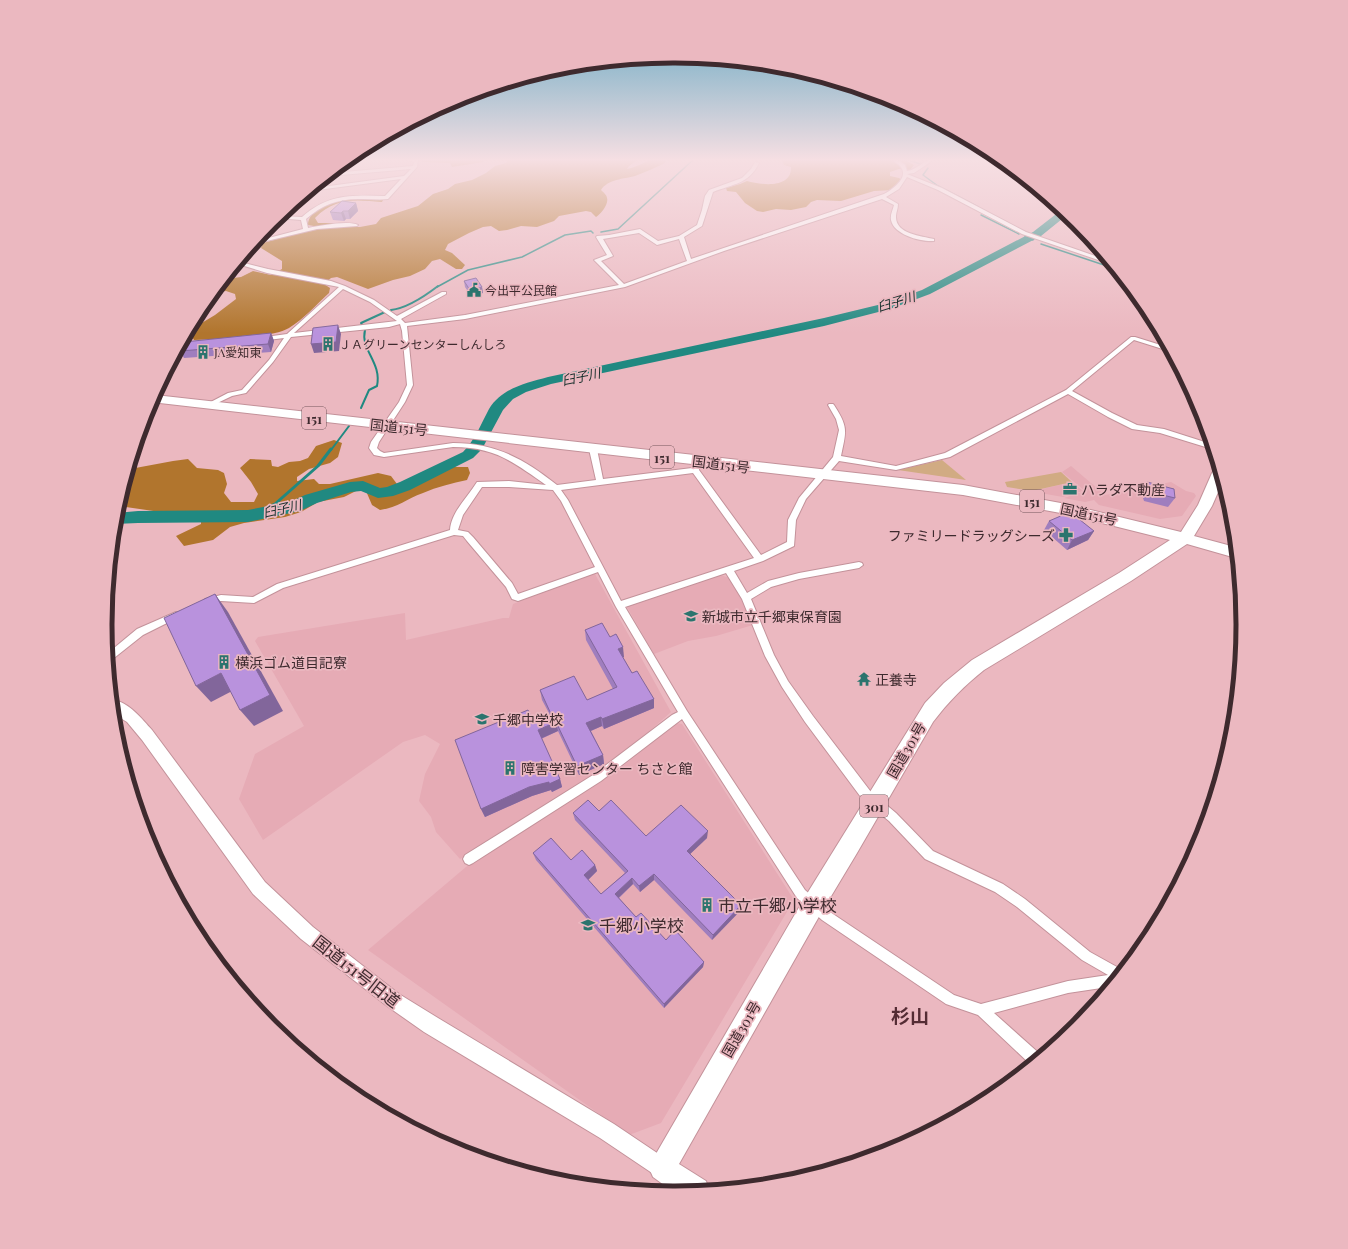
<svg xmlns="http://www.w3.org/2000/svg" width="1348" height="1249" font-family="'Playfair Display','Noto Sans JP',serif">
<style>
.built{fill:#e6abb5}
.green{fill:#d1ab83}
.forest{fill:#b1752d}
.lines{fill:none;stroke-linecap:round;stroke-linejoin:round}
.stream-far2{stroke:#208981;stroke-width:1.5}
.stream-far1{stroke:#208981;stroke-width:2}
.stream{stroke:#208981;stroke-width:3}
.river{fill:#208981;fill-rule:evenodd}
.street-casing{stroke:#c3929a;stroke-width:2}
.secondary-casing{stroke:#c3929a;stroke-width:2}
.highway-casing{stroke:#c3929a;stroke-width:2}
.street{fill:#fff;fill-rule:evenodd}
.secondary{fill:#fff;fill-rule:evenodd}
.highway{fill:#fff;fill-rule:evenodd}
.wall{fill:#9f7ebe}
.shaded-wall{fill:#82669b}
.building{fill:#b992dd;stroke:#82669b}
.labels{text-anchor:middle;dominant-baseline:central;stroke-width:3.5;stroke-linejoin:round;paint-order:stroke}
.far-poi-label{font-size:12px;fill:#3e2a2e;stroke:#ebb8c0;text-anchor:start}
.far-water-label{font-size:13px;font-style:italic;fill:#172e2b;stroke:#ebb8c0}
.shield{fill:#ebb8c0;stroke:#72555a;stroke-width:1}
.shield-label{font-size:13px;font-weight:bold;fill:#3e2a2e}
.street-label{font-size:14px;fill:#3e2a2e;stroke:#ebb8c0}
.poi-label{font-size:14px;fill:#3e2a2e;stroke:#ebb8c0;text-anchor:start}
.near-poi-label{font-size:17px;fill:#3e2a2e;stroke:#ebb8c0;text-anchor:start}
.near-street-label{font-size:17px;fill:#3e2a2e;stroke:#ebb8c0}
.near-quarter-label{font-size:19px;font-weight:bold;fill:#542c34;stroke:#ebb8c0}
.rim{fill:none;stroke:#3e2a2e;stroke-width:5}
</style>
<rect width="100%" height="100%" fill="#ebb8c0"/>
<g class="built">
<polygon points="1071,466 1105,495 1171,482 1186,491 1194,493 1196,496 1182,516 1160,519 1099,505 1094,500 1085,502 1064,498 1085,491 1062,472"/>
<polygon points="1072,482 1083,491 1063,497 1040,493 1038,490"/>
<polygon points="590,573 595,574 671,712 616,761 589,781 460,859 436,832 431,817 419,801 425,774 440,744 425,735 403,742 263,840 239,799 255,754 304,726 255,641 258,637 405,613 406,640 503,618 509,618 513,604"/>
<polygon points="720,575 730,578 744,601 753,625 716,636 688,641 654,654 627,607"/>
<polygon points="676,723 682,724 794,900 661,1123 629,1135 368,950 473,861 618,770"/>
</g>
<g class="green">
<polygon points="942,460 966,480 898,470"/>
<polygon points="1061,472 1072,482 1032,491 1007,487 1005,482"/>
</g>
<g class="forest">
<polygon points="417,159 487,159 483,162 452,167 450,163 423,162"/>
<path d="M509,159H639L629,166L627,169C644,166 648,156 666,160L665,163C655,168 645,172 635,176C624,179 608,179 601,190C603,192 607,195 607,198C609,204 601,214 596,217L591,212L586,211L559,216L554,221L537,227L521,226L507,230L499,231L491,226L483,227L469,233L448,244L445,250L452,253L465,265L462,269H456L440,259L432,261L425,269L410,276L393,280L368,289L337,277L331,278L324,284L330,288L329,293C317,304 304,319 289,328C270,339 217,339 194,340L191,335L200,324L215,315L236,299L235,294L226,291L214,293L226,279L241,277L253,271L271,275L282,269V261L261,248L263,243L313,229L314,226L308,225C308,208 338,198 352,198C362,198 373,199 383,200L382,202C355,200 336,197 315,218L318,223H332L337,227H360L376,224L381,218L418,206L433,194L448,189L455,184L472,180L486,173L495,166L506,163Z"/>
<path d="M781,159H903L914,165L910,170L899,169L890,172V176L899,178L902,180L893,190L874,191L841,201L817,200L811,202L806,207L791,210L776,209L763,212L757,211L745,203L736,192L727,191L726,188L740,184L747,181C761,185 792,189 791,167L784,165Z"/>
<path d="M334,440L342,443L338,457L330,463L309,469L297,477V481L314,479L319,484H330L378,473L391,476L397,484L408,487L454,467H468L470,473L467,480C452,483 437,487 423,493C406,499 399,507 380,510L372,505L366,491L358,490L344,497L318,502L301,512L285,517L244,523L230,527L213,540L184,546L176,536L201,524V515L174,514L119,506L130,469L173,461L188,459L197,468L218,470L224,473L227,484L224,493L231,502H254L258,494L251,482L240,468L250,459L271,460L272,466L278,467L289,462L300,461L308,458L316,446Z"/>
</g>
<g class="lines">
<g class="stream-far2">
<polyline points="906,159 920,164"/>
<polyline points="928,168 923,175 938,186 978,207"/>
<polyline points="981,215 1019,234"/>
<polyline points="601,232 618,229 694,159"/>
<polyline points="1025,236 1033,240"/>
<polyline points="1041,244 1113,268"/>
<polyline points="437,287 468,270 522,257 565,235 591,231 593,233"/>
</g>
<g class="stream-far1">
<path d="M391,310C408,308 425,296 438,286"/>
<polyline points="363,326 361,323 385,312"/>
<path d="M361,408L369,390L377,386C382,362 360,350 365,330"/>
<polyline points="331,450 349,426"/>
</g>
<polyline class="stream" points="248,516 275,504 318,466 331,449"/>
<path class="river" d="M1060,211L1067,215L1041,236L930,294L890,309L824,326L551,384L526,392L513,399L503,410L482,449L473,458L410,490L393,496L378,498L361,491L351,492L317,503L300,511L248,522L138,523L115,524L116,513L138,511L248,510L290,502L305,495L350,482L363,481L380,488L387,487L400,482L463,452C475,440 481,424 489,409C502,388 526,383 548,377L824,318L882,304L922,290L1033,232Z"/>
<defs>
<g id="street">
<polygon points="350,159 367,159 365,160 347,161"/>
<path d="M404,159L418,160L417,167L388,199C380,200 371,199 363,199C340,198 323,204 306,219L308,228C319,226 348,220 358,225L357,226L317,229L254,244L257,241L303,229L301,220L277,218L280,216L302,217C328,194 352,195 385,196L401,179L310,191L314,188L404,176L411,169L329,176L332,173L413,166L414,162Z"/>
<path d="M892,159H896L905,165L907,171C917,170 924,159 935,159L914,173L907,174L942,188L1026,232L1107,260L1110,264L1022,234L938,190L907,177L899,189L886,197L898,204C898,209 896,212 896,216C895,234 921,236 934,239V241C921,242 894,235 891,220C890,214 893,210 894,205L882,199L724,251L625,287L465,319L407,326L413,385L405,402L379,442L377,448L380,451L384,453L453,443C496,443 524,459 557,485L596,480L589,449L593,447L597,449L603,479L692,468L693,462H699V470L761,555L787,542L788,520L799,498L833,457L839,430L836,419L828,405L829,404H833L834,405C849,428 846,431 841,456L896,466L945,453L1066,390L1131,337H1135L1167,347L1169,351L1134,340L1072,391L1112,413L1137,425L1164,429L1211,444L1212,449L1160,433L1132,429L1108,417L1068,394L950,457L896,470L839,461L806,499L796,520L794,546L763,561L734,571L747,593L768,581L799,573L859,562L862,563L863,565L859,568L799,579L771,587L751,599L774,655L788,681L813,716L871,792L896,813L933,851L1003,884L1025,899L1090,952L1117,967L1121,971L1108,987L1068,993L994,1013L1041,1055L1030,1064L978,1015L946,1004L822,920L797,898L682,719L601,781L473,863L469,865L465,863L463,859L465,855L593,775L672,715L678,712L616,607L598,572L518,601L512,599L506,587L467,541L463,536L454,535L283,588L254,603L221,601L208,604L204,601L205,599L221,595L253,597L277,584L450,530C451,512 468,497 477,482L509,481L546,485C513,462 495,447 453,447L384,457L374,455L369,448L371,442L399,402L407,385L402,331L400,324L389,327L291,337L273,362L246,393L232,396L209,407H205V405L228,393L242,390L269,360L284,338L260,341L257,339L258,338L287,334L339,287L267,273L238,264L240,262L268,269L331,281L345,286L374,300L397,316L442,292H446V294L401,319L405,323L465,315L619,285L594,260L607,255L596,237L597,236L609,235L640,229L658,241L679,236L697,225L702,210L705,196L709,190L742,178L751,169L755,162L759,163C749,184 733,184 713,192L702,226L684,237L691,259L884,194C893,189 910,177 900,166C897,163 894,161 892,159ZM639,233L657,245L679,239L687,261L624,284L601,261L613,256L603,239ZM343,289L370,302L397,321L294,333ZM693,473L754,558L621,601L568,500L561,490ZM482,487H509L553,490L561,501L595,567L518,594L512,583L473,537L468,532L458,530L463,515ZM726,573L742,599L765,656L782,687L805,722L863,800L889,821L925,859L995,892L1017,907L1082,960L1108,975L1068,981L981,1004L954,995L830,912L805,890L687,711L625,607Z"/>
<polygon points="250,249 254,250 255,251 247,252"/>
<polygon points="176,612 179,613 180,615 179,617 143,635 109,662 108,653 137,629"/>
</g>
<path id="secondary" d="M113,700C129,702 142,719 152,730L265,882L313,927L399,994L438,1018L614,1124L669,1161L672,1168L669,1175L662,1178L655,1175L600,1138L424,1032L387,1006L301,939L253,894L142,740L127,722L114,714Z"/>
<path id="highway" d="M155,395L963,485L1066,504L1181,532L1198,505L1212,473L1214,470L1218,469L1222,483L1212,506L1194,536L1235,547L1236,558L1187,544L1131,581L984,670C965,685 948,702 933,722L857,853L821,913L679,1164L706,1181L709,1190L675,1193L653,1177L649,1168L653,1159L805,897L925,703L944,683L972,660L1119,573L1170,540L1066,514L963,495L151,402Z"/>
</defs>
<use href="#street" class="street-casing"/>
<use href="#secondary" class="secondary-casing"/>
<use href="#highway" class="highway-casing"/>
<use href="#street" class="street"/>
<use href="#secondary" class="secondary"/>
<use href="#highway" class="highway"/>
</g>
<g class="wall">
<polygon points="356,203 358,211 350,219 346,219 344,221 333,220 330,212"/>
<polygon points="464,281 482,287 483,293 471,296 465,287"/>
<polygon points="271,333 274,341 271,352 184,358 180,351"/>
<polygon points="1147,482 1175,498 1168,507 1144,501 1141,492"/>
<polygon points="1049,521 1094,531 1088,540 1067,550 1044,530"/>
<polygon points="585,630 610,637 624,657 623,657 632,673 654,699 654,708 604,729 602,726 591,731 603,755 604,764 579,775 558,731 541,739 560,779 562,787 552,792 551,790 532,796 485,817 481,809 534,722 550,715 542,700 540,690 587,700 613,689 586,640"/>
<polygon points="599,811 646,836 707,838 690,854 740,911 712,940 654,880 640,892 633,884 619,898 636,917 666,940 704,962 703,967 664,1008 536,860 533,853 595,865 597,871 588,880 601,894 625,873 575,820 573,813"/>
</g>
<g class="shaded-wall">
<polygon points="356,203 358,211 350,219 348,211"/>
<polygon points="343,211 346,219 344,221 341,213"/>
<polygon points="482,287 483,293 471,296 470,290"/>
<polygon points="338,325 341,334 339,351 314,353 311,344"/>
<polygon points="271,333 274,341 271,352 268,344"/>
<polygon points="1094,531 1088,540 1067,550 1072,540"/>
<polygon points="215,594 228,612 283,711 254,726 240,710"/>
<polygon points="623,647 624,657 619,659 618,649"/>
<polygon points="221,673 236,689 211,702 196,686"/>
<polygon points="654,699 654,708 604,729 602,719"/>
<polygon points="601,717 602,726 588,732 586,723"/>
<polygon points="556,722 558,731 540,739 538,730"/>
<polygon points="603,755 604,764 579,775 577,766"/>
<polygon points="560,779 562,787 552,792 551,790 532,796 485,817 481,809 529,787"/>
<polygon points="708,831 707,838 687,857 687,851"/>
<polygon points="595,865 597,871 586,882 584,875"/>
<polygon points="654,874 654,880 640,892 639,886"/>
<polygon points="632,878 633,884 616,900 615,894"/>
<polygon points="741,905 740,911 712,940 713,935"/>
<polygon points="704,962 703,967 664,1008 664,1004"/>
</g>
<g class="building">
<polygon points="342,201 356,203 348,211 343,211 341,213 330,212"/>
<polygon points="476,278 482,287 470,290 464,281"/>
<polygon points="338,325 336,342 311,344 313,328"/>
<polygon points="271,333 268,344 180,351 184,342"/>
<polygon points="1147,482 1174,489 1175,498 1150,492"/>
<polygon points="1070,512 1094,531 1072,540 1049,521"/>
<polygon points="215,594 270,695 240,710 221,673 196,686 164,618"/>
<polygon points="602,623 610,637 616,634 623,647 618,649 632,673 637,671 654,699 602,719 601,717 586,723 603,755 577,766 556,722 538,730 560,779 549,784 549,782 529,787 481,809 455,740 528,710 534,722 551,714 540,690 574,676 587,700 617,687 585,630"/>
<polygon points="588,800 599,811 611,800 646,836 681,805 708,831 687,851 741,905 713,935 654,874 639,886 632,878 615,894 636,917 641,913 666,940 675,930 704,962 664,1004 533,853 551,838 571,860 582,850 595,865 584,875 601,894 628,871 573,813"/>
</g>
<linearGradient id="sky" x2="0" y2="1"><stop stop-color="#58a3bf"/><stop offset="0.48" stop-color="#f6dfe3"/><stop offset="1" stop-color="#f6dfe3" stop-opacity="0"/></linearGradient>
<rect width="1348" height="333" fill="url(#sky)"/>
<defs>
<symbol id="civic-bare" viewBox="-9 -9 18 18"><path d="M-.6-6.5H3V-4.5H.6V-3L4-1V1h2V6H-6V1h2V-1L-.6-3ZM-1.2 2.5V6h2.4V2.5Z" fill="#2b746e" stroke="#ebb8c0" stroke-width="2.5" paint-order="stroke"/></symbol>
<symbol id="building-bare" viewBox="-9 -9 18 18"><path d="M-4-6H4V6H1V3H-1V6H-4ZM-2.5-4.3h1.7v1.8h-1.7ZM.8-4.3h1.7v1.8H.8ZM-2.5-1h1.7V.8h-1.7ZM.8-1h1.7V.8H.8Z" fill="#2b746e" stroke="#ebb8c0" stroke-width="2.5" paint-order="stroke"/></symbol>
<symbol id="office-bare" viewBox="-9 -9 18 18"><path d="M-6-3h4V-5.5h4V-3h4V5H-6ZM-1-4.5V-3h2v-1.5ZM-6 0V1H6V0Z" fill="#2b746e" stroke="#ebb8c0" stroke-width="2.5" paint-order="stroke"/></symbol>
<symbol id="pharmacy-bare" viewBox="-9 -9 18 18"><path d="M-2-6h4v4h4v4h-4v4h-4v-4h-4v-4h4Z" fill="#2b746e" stroke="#ebb8c0" stroke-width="2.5" paint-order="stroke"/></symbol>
<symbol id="school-bare" viewBox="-9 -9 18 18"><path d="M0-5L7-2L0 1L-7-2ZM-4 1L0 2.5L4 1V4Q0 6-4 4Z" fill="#2b746e" stroke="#ebb8c0" stroke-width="2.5" paint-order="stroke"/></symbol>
<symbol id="temple-bare" viewBox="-9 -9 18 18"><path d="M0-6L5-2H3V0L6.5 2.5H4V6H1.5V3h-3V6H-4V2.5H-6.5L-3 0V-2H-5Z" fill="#2b746e" stroke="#ebb8c0" stroke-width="2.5" paint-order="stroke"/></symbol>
</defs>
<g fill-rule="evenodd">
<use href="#civic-bare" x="464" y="280" width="20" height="20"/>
<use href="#building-bare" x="318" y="334" width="20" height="20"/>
<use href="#building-bare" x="193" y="342" width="20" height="20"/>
<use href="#office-bare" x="1060" y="479" width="20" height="20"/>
<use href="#pharmacy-bare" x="1056" y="525" width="20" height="20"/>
<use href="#school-bare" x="681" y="606" width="20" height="20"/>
<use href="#building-bare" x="214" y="652" width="20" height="20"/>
<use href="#temple-bare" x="854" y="669" width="20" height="20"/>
<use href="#school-bare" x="472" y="709" width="20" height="20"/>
<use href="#building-bare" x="500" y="758" width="20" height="20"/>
<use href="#building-bare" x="697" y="895" width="20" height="20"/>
<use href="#school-bare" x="578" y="915" width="20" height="20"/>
</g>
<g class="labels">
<g class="far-poi-label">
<text x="485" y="290">今出平公民館</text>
<text x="339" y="344">ＪＡグリーンセンターしんしろ</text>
<text x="214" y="352">JA愛知東</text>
</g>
<g class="far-water-label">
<text transform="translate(896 301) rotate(-17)">臼子川</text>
<text transform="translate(581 376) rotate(-12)">臼子川</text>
<text transform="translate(282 508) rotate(-13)">臼子川</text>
</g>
<g class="shield">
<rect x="302" y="407" width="24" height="22" rx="3"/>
<rect x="650" y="446" width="24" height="22" rx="3"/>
<rect x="1020" y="490" width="24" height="22" rx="3"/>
<rect x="860" y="795" width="28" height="22" rx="3"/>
</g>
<g class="shield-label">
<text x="314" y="418">151</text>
<text x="662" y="457">151</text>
<text x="1032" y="501">151</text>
<text x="874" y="806">301</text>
</g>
<g class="street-label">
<text transform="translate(399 427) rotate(6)">国道151号</text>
<text transform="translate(721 464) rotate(7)">国道151号</text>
<text transform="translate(1089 514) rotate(12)">国道151号</text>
<text transform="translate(906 750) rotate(-60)">国道301号</text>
<text transform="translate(741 1029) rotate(-60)">国道301号</text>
</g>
<g class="poi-label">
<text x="1081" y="489">ハラダ不動産</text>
<text x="1055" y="535" text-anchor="end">ファミリードラッグシーズ</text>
<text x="702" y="616">新城市立千郷東保育園</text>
<text x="235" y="662">横浜ゴム道目記寮</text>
<text x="875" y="679">正養寺</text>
<text x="493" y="719">千郷中学校</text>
<text x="521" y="768">障害学習センター ちさと館</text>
</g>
<g class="near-poi-label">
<text x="718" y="905">市立千郷小学校</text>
<text x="599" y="925">千郷小学校</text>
</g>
<g class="near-street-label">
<text transform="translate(357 971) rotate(38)">国道151号旧道</text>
</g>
<g class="near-quarter-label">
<text x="910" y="1015">杉山</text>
</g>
</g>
<path d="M0 0H1348V1249H0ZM673 63H675A561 561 0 0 1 1236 624V625A561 561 0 0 1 675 1186H673A561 561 0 0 1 112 625V624A561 561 0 0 1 673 63Z" fill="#ebb8c0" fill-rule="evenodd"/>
<path class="rim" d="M673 63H675A561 561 0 0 1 1236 624V625A561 561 0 0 1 675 1186H673A561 561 0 0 1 112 625V624A561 561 0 0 1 673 63Z"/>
</svg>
